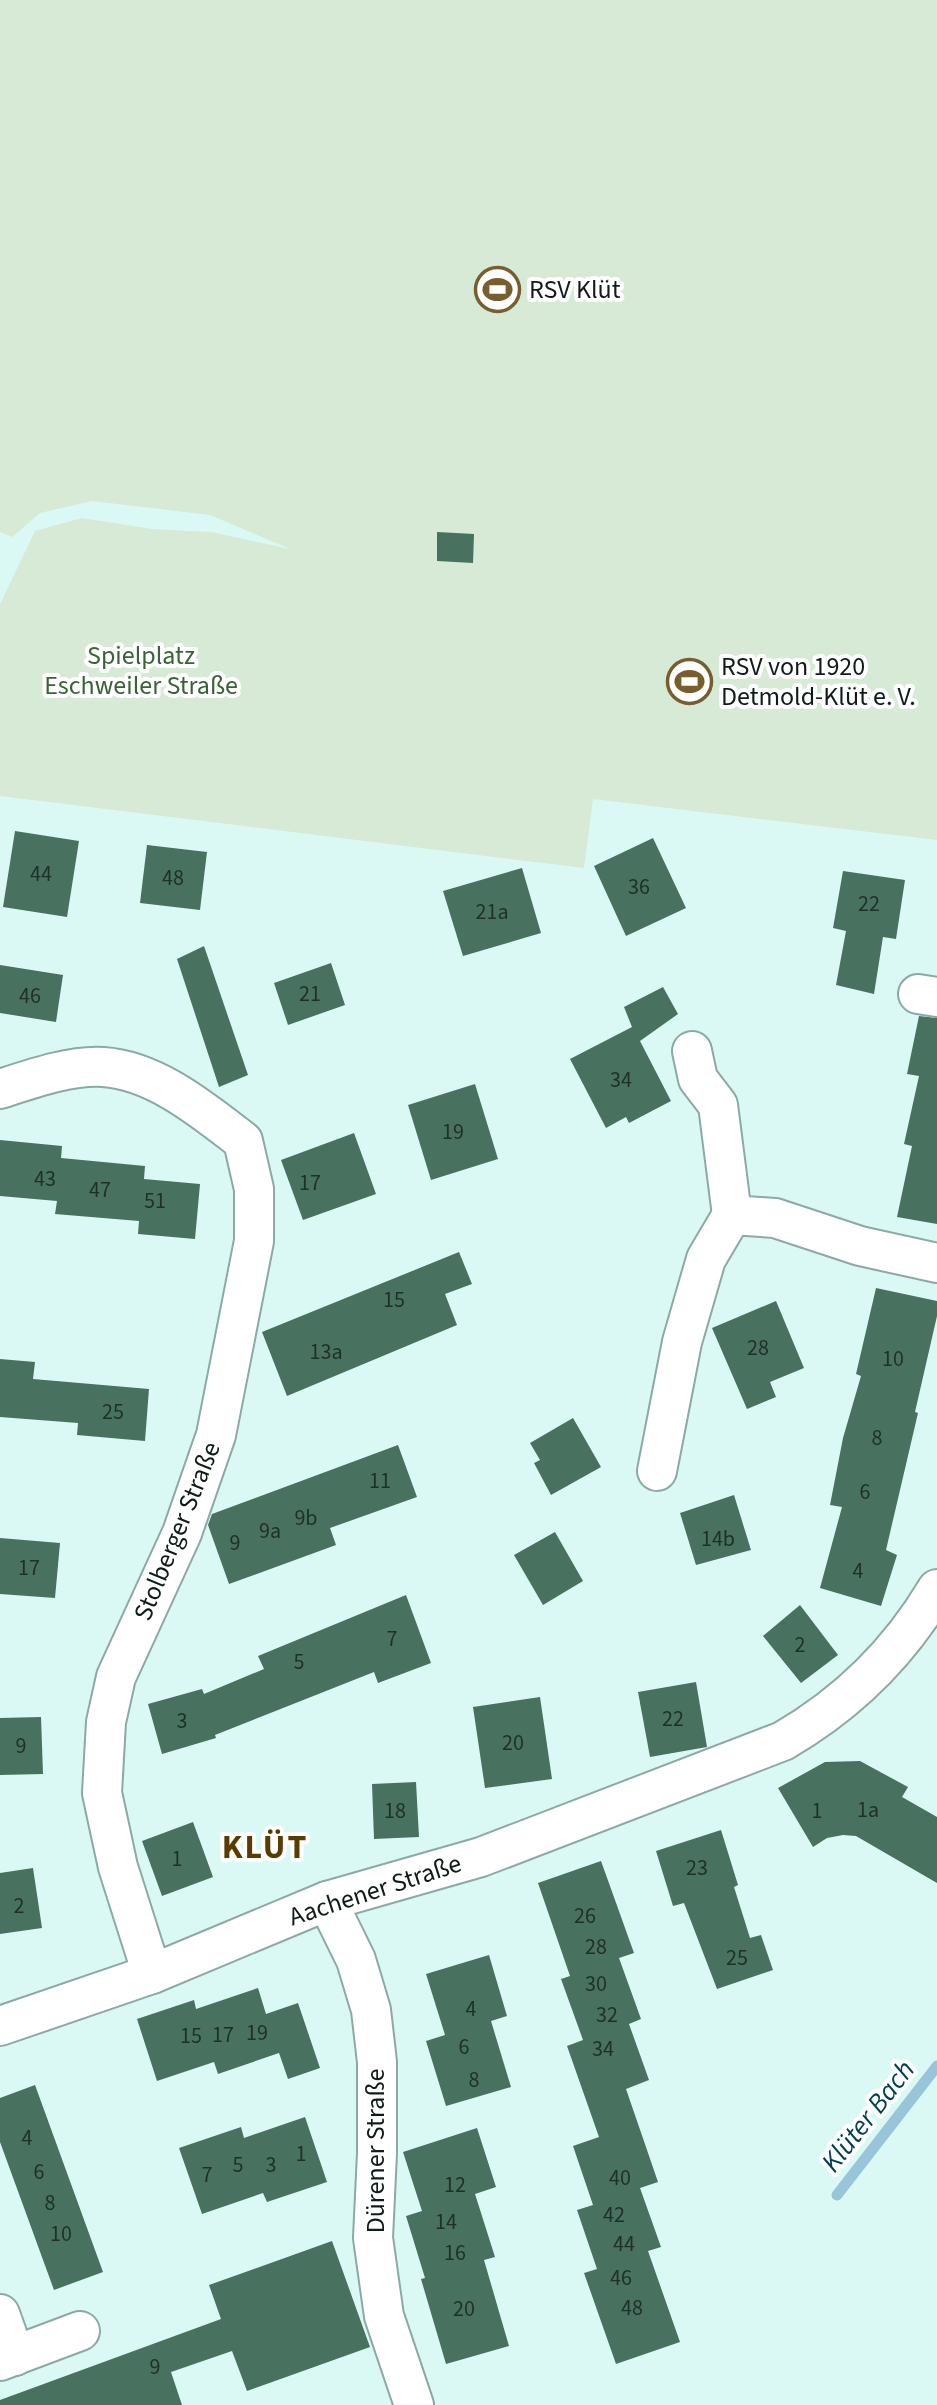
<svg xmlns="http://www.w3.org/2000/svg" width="937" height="2405" font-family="'Source Sans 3',sans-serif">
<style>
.green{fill:#d7ead5}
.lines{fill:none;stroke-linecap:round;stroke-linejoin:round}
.stream{stroke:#98c5d9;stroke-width:11}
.building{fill:#49715f}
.street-casing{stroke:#8ca9a5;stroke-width:42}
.street{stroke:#fff;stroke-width:38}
.labels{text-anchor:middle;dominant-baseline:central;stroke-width:8;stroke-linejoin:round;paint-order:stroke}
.number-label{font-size:22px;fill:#1e302a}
.poi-label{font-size:26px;fill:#0f1b19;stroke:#fff;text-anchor:start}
.park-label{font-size:26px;fill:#396336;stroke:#fff}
.street-label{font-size:26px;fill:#0f1b19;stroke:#fff}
.water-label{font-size:28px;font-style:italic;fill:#004054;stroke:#fff}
.district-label{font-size:34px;font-weight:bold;letter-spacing:2px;fill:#593c00;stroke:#fff}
</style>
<rect width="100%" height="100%" fill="#dbf9f4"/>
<polygon class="green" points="0,0 937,0 937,840 593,799 584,868 0,796 0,604 35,531 82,518 152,529 211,532 290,549 210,515 92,501 40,513 12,537 0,532"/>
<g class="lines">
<polyline class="stream" points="837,2195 937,2066"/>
</g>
<g class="building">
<polygon points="437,532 474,534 473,563 437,561"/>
<polygon points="15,831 79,841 67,917 3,907"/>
<polygon points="653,838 686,908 626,936 594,866"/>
<polygon points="147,845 207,852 200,910 140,903"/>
<polygon points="522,868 541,933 463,956 443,891"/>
<polygon points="843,871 905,880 896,939 883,937 874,994 836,985 846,931 833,928"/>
<polygon points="204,946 248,1075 219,1087 177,959"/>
<polygon points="331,963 345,1005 288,1025 274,983"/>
<polygon points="0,965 63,975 56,1022 0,1013"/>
<polygon points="663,987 678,1014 640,1041 671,1101 629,1123 626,1117 606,1128 570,1059 632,1027 624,1007"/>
<polygon points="919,1016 937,1018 937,1224 897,1217 912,1146 904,1144 919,1076 907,1074"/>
<polygon points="475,1084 498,1159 431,1180 408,1105"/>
<polygon points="354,1133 376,1194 303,1220 281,1160"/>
<polygon points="0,1140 62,1146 61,1158 145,1166 144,1179 200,1184 195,1239 138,1234 139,1221 55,1214 57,1201 0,1196"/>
<polygon points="459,1252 472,1284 445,1294 457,1325 287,1396 262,1332"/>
<polygon points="876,1288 937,1301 937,1316 915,1412 918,1413 886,1550 897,1555 881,1606 820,1588 842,1507 830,1505 843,1438 861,1376 856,1374"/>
<polygon points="776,1301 804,1368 770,1382 776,1397 747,1409 712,1328"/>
<polygon points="0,1359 35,1362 33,1379 149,1389 145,1441 77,1435 78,1423 0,1417"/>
<polygon points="573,1418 601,1467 551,1495 534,1463 540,1460 530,1443"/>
<polygon points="398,1445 417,1497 330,1528 336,1545 229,1584 208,1525 212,1514"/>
<polygon points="734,1495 751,1550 696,1565 680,1513"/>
<polygon points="555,1532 583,1581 543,1605 514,1555"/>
<polygon points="0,1538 60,1543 55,1598 0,1594"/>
<polygon points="406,1595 431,1663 378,1683 374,1672 215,1735 216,1738 162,1754 148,1704 202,1689 204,1694 264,1669 258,1656"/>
<polygon points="800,1605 838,1655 801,1683 763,1636"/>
<polygon points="696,1682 707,1747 650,1757 638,1692"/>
<polygon points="540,1697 552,1779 485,1788 473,1707"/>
<polygon points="41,1717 43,1774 0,1775 0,1718"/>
<polygon points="860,1761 908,1787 902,1797 937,1817 937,1883 856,1836 843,1835 827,1838 813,1847 778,1788 825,1762"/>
<polygon points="416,1782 419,1837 374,1839 372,1784"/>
<polygon points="193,1822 213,1877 162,1896 142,1841"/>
<polygon points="721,1830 738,1885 734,1887 750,1938 761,1935 773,1970 717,1989 684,1903 673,1906 656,1851"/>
<polygon points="601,1861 634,1953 619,1958 641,2019 629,2024 649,2080 626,2089 658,2182 640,2188 661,2247 648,2251 680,2342 616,2364 584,2273 597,2269 577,2210 593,2205 573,2146 599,2137 567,2046 583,2040 561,1979 570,1976 538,1883"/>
<polygon points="33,1868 42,1928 0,1934 0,1873"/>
<polygon points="489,1955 507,2016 491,2021 511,2087 446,2106 426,2041 445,2035 426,1974"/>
<polygon points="258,1988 266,2014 298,2003 320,2068 288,2079 279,2053 218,2074 214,2062 157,2081 137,2019 194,2000 196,2009"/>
<polygon points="35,2085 103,2272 54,2290 0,2142 0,2098"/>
<polygon points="305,2117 327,2182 267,2202 263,2193 202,2214 179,2148 241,2127 244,2138"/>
<polygon points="477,2128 496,2187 475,2194 495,2257 484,2260 509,2346 446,2364 421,2279 425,2278 406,2216 422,2211 403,2152"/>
<polygon points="332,2241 370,2347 247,2391 232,2351 171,2372 182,2405 0,2405 0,2400 221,2319 209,2285"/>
</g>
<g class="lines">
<defs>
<g id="street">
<polyline points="918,994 937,997"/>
<polyline points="692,1051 698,1079 718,1105 732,1215 775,1218 860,1246 937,1263"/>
<path d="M0,1089C31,1079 70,1065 103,1067C155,1070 204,1111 243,1141L254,1189V1241L216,1435L182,1533L116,1677L106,1722L102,1793L118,1867L152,1974"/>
<polyline points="657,1471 682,1342 706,1259 732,1215"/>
<polyline points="327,1901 356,1960 371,2010 377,2062 377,2153 373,2238 384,2316 414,2405"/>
<path d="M0,2026L152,1974L327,1901L481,1857L783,1741C847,1704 899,1653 937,1589"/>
<polyline points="0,2314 15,2356"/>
<polyline points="0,2361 80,2331"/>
</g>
</defs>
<use href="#street" class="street-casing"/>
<use href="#street" class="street"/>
</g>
<defs>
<symbol id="stadium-ring" viewBox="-11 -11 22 22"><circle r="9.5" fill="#fff" stroke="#785d2f" stroke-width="1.5"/><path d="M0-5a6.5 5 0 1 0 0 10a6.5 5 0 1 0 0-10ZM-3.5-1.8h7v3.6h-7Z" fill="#785d2f"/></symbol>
</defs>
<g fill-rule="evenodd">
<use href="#stadium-ring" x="472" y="264" width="51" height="51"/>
<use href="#stadium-ring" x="664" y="656" width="51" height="51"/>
</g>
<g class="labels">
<g class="number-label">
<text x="41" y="874">44</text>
<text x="173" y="878">48</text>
<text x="639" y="887">36</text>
<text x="869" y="904">22</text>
<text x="492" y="912">21a</text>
<text x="310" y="994">21</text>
<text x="30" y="996">46</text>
<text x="621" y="1080">34</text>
<text x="453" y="1132">19</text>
<text x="45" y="1179">43</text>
<text x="310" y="1183">17</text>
<text x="100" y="1190">47</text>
<text x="155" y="1201">51</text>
<text x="394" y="1300">15</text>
<text x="758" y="1348">28</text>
<text x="326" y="1352">13a</text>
<text x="893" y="1359">10</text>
<text x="113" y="1412">25</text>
<text x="877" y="1438">8</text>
<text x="380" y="1481">11</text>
<text x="865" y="1492">6</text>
<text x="306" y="1518">9b</text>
<text x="270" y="1531">9a</text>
<text x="718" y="1539">14b</text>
<text x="235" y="1543">9</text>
<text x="29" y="1568">17</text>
<text x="858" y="1571">4</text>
<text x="392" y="1639">7</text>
<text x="800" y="1645">2</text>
<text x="299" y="1662">5</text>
<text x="673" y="1719">22</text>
<text x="182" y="1721">3</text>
<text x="513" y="1743">20</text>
<text x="21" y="1746">9</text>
<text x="868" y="1810">1a</text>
<text x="395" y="1811">18</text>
<text x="817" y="1811">1</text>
<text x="177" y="1859">1</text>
<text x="697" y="1868">23</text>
<text x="19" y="1906">2</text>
<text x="585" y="1916">26</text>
<text x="596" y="1947">28</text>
<text x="737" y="1958">25</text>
<text x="596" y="1984">30</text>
<text x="471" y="2009">4</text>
<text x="607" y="2015">32</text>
<text x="257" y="2033">19</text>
<text x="223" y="2035">17</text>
<text x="191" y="2036">15</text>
<text x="464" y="2047">6</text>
<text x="603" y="2049">34</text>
<text x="474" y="2080">8</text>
<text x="27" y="2138">4</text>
<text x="301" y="2154">1</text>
<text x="238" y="2165">5</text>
<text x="271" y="2165">3</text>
<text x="39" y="2172">6</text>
<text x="207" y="2175">7</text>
<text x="620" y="2178">40</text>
<text x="455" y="2185">12</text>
<text x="50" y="2203">8</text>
<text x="614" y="2215">42</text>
<text x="446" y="2222">14</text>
<text x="61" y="2234">10</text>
<text x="624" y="2244">44</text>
<text x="455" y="2253">16</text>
<text x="621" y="2278">46</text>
<text x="632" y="2308">48</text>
<text x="464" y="2309">20</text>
<text x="155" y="2367">9</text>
</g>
<g class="poi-label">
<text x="529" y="289">RSV Klüt</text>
<text x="721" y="666">RSV von 1920<tspan x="721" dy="30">Detmold-Klüt e. V.</tspan></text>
</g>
<g class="park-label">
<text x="141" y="655">Spielplatz<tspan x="141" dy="30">Eschweiler Straße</tspan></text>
</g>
<g class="street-label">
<text transform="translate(177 1531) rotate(-68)">Stolberger Straße</text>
<text transform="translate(375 1890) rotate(-18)">Aachener Straße</text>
<text transform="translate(375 2151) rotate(-90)">Dürener Straße</text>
</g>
<g class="water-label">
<text transform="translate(868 2116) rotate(-52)">Klüter Bach</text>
</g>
<g class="district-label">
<text x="265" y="1847">KLÜT</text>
</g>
</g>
</svg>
